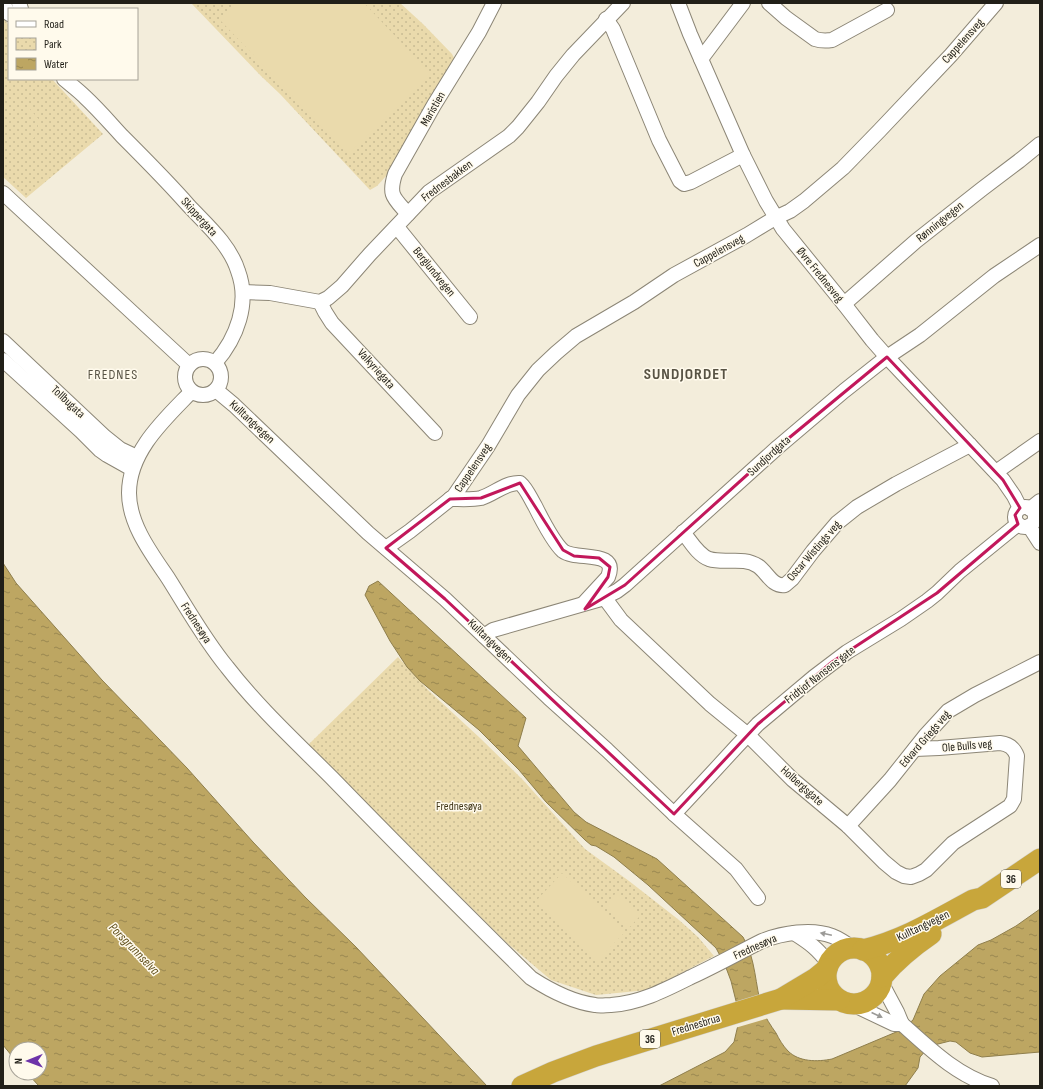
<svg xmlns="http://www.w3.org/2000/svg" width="1043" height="1089" font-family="'Sofia Sans Condensed',sans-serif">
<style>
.park{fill:url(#park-dots)}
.garden{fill:#eadaac}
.water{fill:url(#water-ripples);stroke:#8e7e4c}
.pier{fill:#f3eddb}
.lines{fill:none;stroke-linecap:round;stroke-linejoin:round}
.minor-casing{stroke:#8c8676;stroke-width:16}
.highway-casing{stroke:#d3d2d1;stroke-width:22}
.minor{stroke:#fff;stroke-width:14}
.highway{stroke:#c8a63b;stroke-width:21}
.oneway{fill:#9b9a97}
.marked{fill:none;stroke:#c2185b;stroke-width:3;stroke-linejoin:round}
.labels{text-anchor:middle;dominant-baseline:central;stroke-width:3;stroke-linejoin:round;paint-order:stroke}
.shield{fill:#fffaec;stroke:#646158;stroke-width:1}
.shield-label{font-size:11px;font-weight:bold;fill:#211f18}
.street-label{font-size:12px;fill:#211f18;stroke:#fffaec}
.park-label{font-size:12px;fill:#423819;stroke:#fffaec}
.water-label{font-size:13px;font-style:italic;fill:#5f4e1a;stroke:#fffaec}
.quarter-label{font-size:14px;letter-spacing:1px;fill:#585344;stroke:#fffaec}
.district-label{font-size:16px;font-weight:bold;letter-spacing:1px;fill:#585344;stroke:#fffaec}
</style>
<defs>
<pattern id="park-dots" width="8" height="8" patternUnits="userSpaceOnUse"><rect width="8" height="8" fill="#eadaac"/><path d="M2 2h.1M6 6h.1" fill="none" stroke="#c8bb93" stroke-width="1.8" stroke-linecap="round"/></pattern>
<pattern id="water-ripples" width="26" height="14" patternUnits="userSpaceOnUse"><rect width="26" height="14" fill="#bda662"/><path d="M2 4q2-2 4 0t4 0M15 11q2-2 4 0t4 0" fill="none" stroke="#998750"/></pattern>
</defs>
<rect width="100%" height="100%" fill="#f3eddb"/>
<g class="park">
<polygon points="191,3 400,3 423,24 452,54 454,58 453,63 387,175 377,186 370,190 280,94 261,76"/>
<polygon points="3,17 9,26 9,79 52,79 103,134 26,198 3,177"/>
<polygon points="398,657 429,691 480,738 523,780 585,849 629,881 679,920 698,937 714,956 648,990 596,995 551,980 506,942 308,745"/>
</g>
<g class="garden">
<polygon points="235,3 364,3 431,74 348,154 219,19"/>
<polygon points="28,107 41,122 40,126 41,131 40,132 38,130 38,124 26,112 22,115 21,114"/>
<polygon points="18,117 20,118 15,122 21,128 20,129 21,131 22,130 29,137 34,134 36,136 30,141 12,122"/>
<polygon points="562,873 625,932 598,960 536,901"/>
<polygon points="616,893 640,916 628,929 604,906"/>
</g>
<g class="water">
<polygon points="3,563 16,583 102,680 187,768 253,842 305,897 356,947 487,1086 39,1086 27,1073 40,1073 40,1049 16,1049 16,1061 3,1045"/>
<path d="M378,581L526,718L518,746L574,812L586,822L657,859L743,937C756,959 755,985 762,1009C765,1017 771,1026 776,1033C779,1039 783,1046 788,1051C799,1062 817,1062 832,1059L901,1030L913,1020L924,994L940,976L978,945L991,940L1016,926L1040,909V1052L982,1057L970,1053L956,1042L950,1041L934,1045L927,1049L920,1057L918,1068L905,1086H659L725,1052L734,1042L738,1025V1009L731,981L725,965L716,948L648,885L614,857L596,846L591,845L585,840L546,802L519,770L479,730L420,681L407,667L390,641L365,595L369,586Z"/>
</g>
<polygon class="pier" points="736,1009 764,1009 769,1018 735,1028"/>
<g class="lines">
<defs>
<g id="minor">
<polyline points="3,3 9,14"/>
<polyline points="19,3 21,9"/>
<polyline points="678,3 690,34 743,155 766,201 783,229 844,304 872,340 887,357 1003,480 1014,496 1020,508"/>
<path d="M769,3L786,18L815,39C821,41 825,41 832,40L887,10"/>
<polyline points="606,19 613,29 659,140 680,181 684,184 691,182 743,155"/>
<polyline points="701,59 743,3"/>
<path d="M64,79C71,85 78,90 85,97C98,109 110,123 122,136C145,159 168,182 189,206C207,225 230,245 238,271C250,303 237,338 215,363"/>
<polyline points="3,193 189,365"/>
<path d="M408,214C394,198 388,196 395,174L434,105L479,32L494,3"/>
<polyline points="397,227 470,317"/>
<polyline points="243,292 270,293 320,302 328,298 342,286 370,254 429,192 509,136 518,127 538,102 556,76 573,55 623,3"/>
<polyline points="320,302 325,312 332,323 435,433"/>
<polyline points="844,304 916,241 982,189 1019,161 1040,144"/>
<polyline points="3,341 105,437 120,449 137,457"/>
<circle cx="203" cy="377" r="18"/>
<polyline points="3,360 81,431 100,450 107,455 132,469"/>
<polyline points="216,390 234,405 368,533 445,599 549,698 607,750 674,814 736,869 758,898"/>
<path d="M191,392C165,419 129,451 129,493C129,524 151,553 168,578C187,608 204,639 227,667C258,707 296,742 332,778C397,845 464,912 531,978C551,991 572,1002 595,1005C600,1006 606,1005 611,1005C640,1003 665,990 691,977C715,966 738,953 762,941C782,933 812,928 832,936C840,939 847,944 854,949"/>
<polyline points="996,472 1040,441"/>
<path d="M450,499C460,499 472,500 481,498C494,494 506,482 520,483C527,489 530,498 535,506C541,518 553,542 563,551C576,561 619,549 608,577L584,603"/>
<circle cx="1025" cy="517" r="10"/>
<polyline points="1030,509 1040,501"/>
<polyline points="1029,526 1040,543"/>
<path d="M683,532C691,542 698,555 709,559C725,564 743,556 758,566C767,572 772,587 785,585L792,579L813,551L837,523L857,507L896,484L970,445"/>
<polyline points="386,548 410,531 454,496 488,446 518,395 538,370 556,353 576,336 634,302 674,275 747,235 775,218 790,211 804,201 843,168 880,130 951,55 996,3"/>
<path d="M604,597L621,620L710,704L748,735L793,780L848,826L884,862L896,872L904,876L911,877L919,874L926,870L953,843L1010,806L1014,799L1017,756C1014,748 1009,744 1000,743L939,748L915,749"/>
<polyline points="484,636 493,630 601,599 617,591 625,585 778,447 844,391 887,357 920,335 994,276 1040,245"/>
<polyline points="674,814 714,771 737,746 758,724 814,677 847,652 901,619 927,601 937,593 960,571 1018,524"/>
<polyline points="848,826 890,780 925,736 948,711 975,695 1040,662"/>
<path d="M794,933C810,943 818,949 829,964"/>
<polyline points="881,982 897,1012 902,1024"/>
<polyline points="852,1004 894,1024 902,1024"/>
<path d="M902,1024C929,1048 956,1075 992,1086"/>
</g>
<g id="highway">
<circle cx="854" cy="976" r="28"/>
<path d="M863,950C904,940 936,920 973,900L982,898L1040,859"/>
<path d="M882,977C897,959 912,947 931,934"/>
<polyline points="781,999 839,1000"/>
<polyline points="522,1086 553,1072 596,1056 781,999 816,978 827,969"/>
</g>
</defs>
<use href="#minor" class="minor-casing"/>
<use href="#highway" class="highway-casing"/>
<use href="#minor" class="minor"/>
<use href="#highway" class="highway"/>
</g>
<defs><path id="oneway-solid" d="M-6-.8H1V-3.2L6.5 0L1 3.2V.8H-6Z"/></defs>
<g class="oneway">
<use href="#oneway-solid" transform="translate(826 934) rotate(-168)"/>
<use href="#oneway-solid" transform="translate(877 1015) rotate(25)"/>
</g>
<path class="marked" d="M887,357L1003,480L1020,508L1015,515L1018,524L937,593L832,662L758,724L674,814L445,599L386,548L450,499L481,498L520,483L563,550L574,556L599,558L610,567L608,577L585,609L625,585L778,447Z"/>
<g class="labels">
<g class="shield">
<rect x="1001" y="870" width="20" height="18" rx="3"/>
<rect x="640" y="1030" width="20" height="18" rx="3"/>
</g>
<g class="shield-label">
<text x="1011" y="879">36</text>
<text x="650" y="1039">36</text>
</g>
<g class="street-label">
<text transform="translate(963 41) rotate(-48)">Cappelensveg</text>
<text transform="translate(433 109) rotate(-60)">Maristien</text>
<text transform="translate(447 181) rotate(-37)">Frednesbakken</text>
<text transform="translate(199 217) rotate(48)">Skippergata</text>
<text transform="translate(940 222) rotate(-39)">Rønningvegen</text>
<text transform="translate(719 251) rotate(-29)">Cappelensveg</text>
<text transform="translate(434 272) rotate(51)">Berglundvegen</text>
<text transform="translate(820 275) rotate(51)">Øvre Frednesveg</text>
<text transform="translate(376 369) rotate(48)">Valkyriegata</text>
<text transform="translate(68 402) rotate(43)">Tollbugata</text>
<text transform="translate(252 422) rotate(43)">Kulltangvegen</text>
<text transform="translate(769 456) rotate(-42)">Sundjordgata</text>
<text transform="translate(473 468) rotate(-56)">Cappelensveg</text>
<text transform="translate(814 551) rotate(-49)">Oscar Wistings veg</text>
<text transform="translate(196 623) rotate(57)">Frednesøya</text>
<text transform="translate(490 641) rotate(44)">Kulltangvegen</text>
<text transform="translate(820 675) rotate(-38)">Fridtjof Nansens gate</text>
<text transform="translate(925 739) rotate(-49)">Edvard Griegs veg</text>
<text transform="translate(967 746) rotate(-5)">Ole Bulls veg</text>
<text transform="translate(802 786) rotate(42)">Holbergsgate</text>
<text transform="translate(923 926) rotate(-26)">Kulltangvegen</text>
<text transform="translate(755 947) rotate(-24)">Frednesøya</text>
<text transform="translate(696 1025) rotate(-17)">Frednesbrua</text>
</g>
<g class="park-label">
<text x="459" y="806">Frednesøya</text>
</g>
<g class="water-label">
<text transform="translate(134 949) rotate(46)">Porsgrunnselva</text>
</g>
<g class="quarter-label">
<text x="113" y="374">FREDNES</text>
</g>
<g class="district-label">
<text x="686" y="374">SUNDJORDET</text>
</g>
</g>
<rect width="1043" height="1089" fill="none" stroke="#211f18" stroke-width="8"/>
<rect x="8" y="8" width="130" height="72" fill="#fffaec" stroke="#a6a297"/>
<rect x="16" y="21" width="20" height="6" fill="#ffffff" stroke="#a6a297"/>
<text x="44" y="28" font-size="12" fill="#211f18">Road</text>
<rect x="16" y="38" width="20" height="12" fill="url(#park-dots)" stroke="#a6a297"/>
<text x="44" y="48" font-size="12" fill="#211f18">Park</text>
<rect x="16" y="58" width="20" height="12" fill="url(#water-ripples)" stroke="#a6a297"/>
<text x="44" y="68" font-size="12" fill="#211f18">Water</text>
<g transform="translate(28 1061) rotate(269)"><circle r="19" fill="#fffaec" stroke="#a6a297"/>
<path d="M0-3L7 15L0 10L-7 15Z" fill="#6d33a9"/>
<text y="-6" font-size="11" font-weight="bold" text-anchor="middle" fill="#211f18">N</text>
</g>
</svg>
